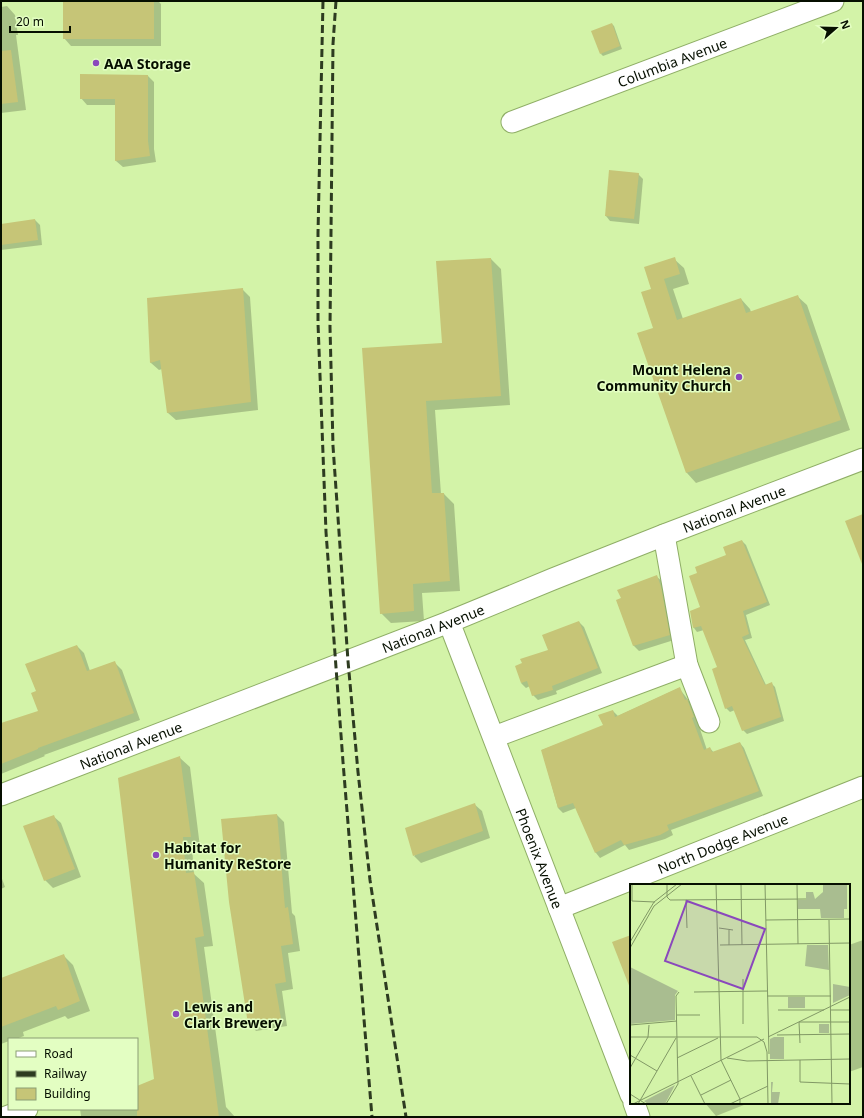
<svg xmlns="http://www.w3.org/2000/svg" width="864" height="1118" font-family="'Noto Sans',sans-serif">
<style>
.shadow{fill:#0003}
.building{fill:#c6c577}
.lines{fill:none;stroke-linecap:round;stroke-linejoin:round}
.street-casing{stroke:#8fae66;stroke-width:23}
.street{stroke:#fff;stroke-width:21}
.rail{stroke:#2d3b20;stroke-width:3;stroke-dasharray:8 4;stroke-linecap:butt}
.poi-dot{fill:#8a48bc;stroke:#e3fec2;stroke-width:1.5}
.labels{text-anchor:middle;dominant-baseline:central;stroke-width:3;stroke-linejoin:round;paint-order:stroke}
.street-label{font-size:14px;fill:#060f00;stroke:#e3fec2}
.poi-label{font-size:14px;font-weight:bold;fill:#060f00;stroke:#e3fec2;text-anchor:start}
.inset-road{fill:none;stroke:#819865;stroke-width:1}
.view{fill:#8a48bc;fill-opacity:0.15;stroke:#8a48bc;stroke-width:2}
.inset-edge{fill:none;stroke:#060f00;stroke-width:2}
</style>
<rect width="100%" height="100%" fill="#d3f3a8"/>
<g class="shadow">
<polygon points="64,1 158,1 161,4 161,46 71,46 64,38"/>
<polygon points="7,6 15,15 18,35 16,35 26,110 1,113 1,7"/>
<polygon points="612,24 614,26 622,49 603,56 601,54"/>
<polygon points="148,76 154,82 154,149 156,162 123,167 116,161 116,105 87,105 81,98"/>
<polygon points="638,174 643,179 639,224 610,221 606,216"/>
<polygon points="35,220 40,225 42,245 1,250 1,225"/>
<polygon points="491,259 501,269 510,405 435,410 441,494 444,494 454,504 460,591 422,593 424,621 391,623 381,613 363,349 443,344"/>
<polygon points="674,259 684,268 689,284 673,289 683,319 741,299 750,309 751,312 797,296 807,305 850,430 696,483 687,473 639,334 654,329 652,290"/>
<polygon points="242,289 250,297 258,410 176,420 168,413 162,369 159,370 151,363 148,299"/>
<polygon points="742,541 746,545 770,605 746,615 752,638 745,640 766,685 771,683 775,687 784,721 747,734 743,730 735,710 730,712 726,708 719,668 704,630 697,632 694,628 691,612 702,608 698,573 727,556"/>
<polygon points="657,577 662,581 674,640 639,651 634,646 617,601"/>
<polygon points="579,622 584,627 602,673 556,691 557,694 538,700 533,695 530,686 526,688 521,683"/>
<polygon points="77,646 84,653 90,671 114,662 122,670 140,720 44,755 45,756 1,774 1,724 39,712 37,692"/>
<polygon points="679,688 692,705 707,750 710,748 714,753 740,743 744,748 763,796 671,830 673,835 665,839 629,850 625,845 600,858 596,853 576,808 563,813 558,808 542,750 604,726 613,711 618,716"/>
<polygon points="180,758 190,767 200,847 192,847 194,874 204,883 213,946 204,947 226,1107 235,1117 79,1117 81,1116 80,1109 137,1109 137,1087 156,1080"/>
<polygon points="474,804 482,811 490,838 421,863 414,856"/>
<polygon points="277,815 284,822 292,913 295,916 300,951 288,953 293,989 282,991 287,1026 256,1031 249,1023"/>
<polygon points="53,816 61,823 81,877 53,888 45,880"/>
<polygon points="1,876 5,887 1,889"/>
<polygon points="863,940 863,1067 849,1072 849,945"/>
<polygon points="63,955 73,965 90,1011 68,1019 65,1016 23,1032 24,1036 16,1039 9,1039 9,1041 1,1044 1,979"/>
<polygon points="705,1103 749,1103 716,1116"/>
</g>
<g class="building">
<rect x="63" y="1" width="91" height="38"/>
<polygon points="612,23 620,46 600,54 591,31"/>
<polygon points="11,50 18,102 1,104 1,51"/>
<polygon points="80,74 148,75 148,141 150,156 115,161 115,99 80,99"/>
<polygon points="609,170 639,173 634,219 605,216"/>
<polygon points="35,219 38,240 1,245 1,224"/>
<polygon points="675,257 680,274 664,279 677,320 741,298 746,313 798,295 841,420 686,473 637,333 653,328 641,292 651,289 644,267"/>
<polygon points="491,258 501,396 426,401 432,493 444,493 450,581 413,584 414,611 380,614 362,348 442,343 436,261"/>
<polygon points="243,288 251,402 167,413 160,360 150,363 147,298"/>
<polygon points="863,514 863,564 862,564 845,521"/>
<polygon points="742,540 767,602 743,611 749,634 742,637 765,685 772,682 781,717 742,731 732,706 725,709 712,669 717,667 701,626 693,628 690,611 700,607 689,576 697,573 695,567 726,555 723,547"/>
<polygon points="657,575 661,587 670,635 633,646 616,600 621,598 617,590"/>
<polygon points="579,621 598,668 552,686 553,690 532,696 527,681 521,683 515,666 522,663 520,659 548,650 542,635"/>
<polygon points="77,645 87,671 115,661 134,713 38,748 38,749 1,764 1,723 38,711 31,693 36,691 25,664"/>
<polygon points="680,687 685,700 687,699 694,717 692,718 704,750 710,747 712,752 740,742 759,791 667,825 669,830 660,835 624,845 621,840 595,853 573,803 558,808 541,750 603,725 598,715 613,710 615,717"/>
<polygon points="180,756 191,837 183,837 186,873 194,872 204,936 195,938 219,1117 137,1117 137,1086 154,1079 118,778"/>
<polygon points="475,803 483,831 413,856 405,828"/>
<polygon points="277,814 285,908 288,907 293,944 281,946 286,982 275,984 281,1019 248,1024 229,902 221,819"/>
<polygon points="54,815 75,869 44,881 23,826"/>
<polygon points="631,935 631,988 630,988 612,942"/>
<polygon points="64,954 80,1001 58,1010 56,1006 1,1027 1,978"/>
</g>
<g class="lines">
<defs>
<g id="street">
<path id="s1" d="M512,122L833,1"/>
<polyline points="664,535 687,665 709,722"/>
<path id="s2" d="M449,622L631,1095"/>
<polyline points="494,737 687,665"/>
<path id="s3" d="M1,795L449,622L553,579L664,535L863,459"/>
<path id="s4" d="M559,908L863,787"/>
<polyline points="634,1103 639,1117"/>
<polyline points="6,1117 27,1109"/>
</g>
</defs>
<use href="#street" class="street-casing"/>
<use href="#street" class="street"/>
<g class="rail">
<polyline points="323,1 318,233 318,323 326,532 343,762 372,1117"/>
<polyline points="336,1 333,44 330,327 333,446 348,661 358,772 370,880 406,1117"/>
</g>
</g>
<g class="poi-dot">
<circle cx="96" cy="63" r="4"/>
<circle cx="739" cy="377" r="4"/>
<circle cx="156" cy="855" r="4"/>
<circle cx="176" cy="1014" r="4"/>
</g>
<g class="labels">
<g class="street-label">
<text stroke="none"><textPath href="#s1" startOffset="171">Columbia Avenue</textPath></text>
<text stroke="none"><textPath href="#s3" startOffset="787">National Avenue</textPath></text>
<text stroke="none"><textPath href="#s3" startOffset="463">National Avenue</textPath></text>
<text stroke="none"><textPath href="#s3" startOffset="139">National Avenue</textPath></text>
<text stroke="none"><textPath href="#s4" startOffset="176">North Dodge Avenue</textPath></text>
<text stroke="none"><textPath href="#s2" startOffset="253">Phoenix Avenue</textPath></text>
</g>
<g class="poi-label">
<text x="104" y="63">AAA Storage</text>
<text x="731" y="369" text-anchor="end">Mount Helena<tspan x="731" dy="16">Community Church</tspan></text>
<text x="164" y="847">Habitat for<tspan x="164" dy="16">Humanity ReStore</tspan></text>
<text x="184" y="1006">Lewis and<tspan x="184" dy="16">Clark Brewery</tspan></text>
</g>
</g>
<g transform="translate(630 884)">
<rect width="220" height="220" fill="#d3f3a8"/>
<path d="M193,0L217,1V25H214V34H191L190,25H168V16H176V8H183L185,15L193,8ZM177,61H198L199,86L175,82ZM0,83L48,107L45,111V136L0,140ZM203,100L220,103V111L203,119ZM158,113H175V124H158ZM189,140H199V149H189ZM144,153H154V175H140V155ZM141,198H143L142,208H150L148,220H141ZM45,201L35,220H18L14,217Z" fill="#a9bd90"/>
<path class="inset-road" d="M2,0V17L25,18M37,0V13L40,16L176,15M86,0L91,176L110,215V220M111,0L112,61M135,0L139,170M167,0L168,60M56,16L57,44M136,36L220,35M199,36L202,220M89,44L103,46M99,46V61M0,58L24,18L47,0M90,61L220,59M0,64L24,22L52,0M113,95V140M64,108L137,107M137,112H201M148,126H194M201,126H220M47,131H70M0,141L47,137M147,151L220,150M0,153H127L134,158L137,168L138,220M138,153L220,113M170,159L169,138H220M0,171L27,187M47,174L88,154M97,174L117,177L220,175M170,176V198L220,200M0,184L18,153L19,141M61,192L75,220M0,210L16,220M71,211L101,196M3,220L134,155M8,220L46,154M36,220L48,200L46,112L49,108M100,220L138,202"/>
<path class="view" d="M57,17L135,45L113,105L35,77Z"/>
<rect width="220" height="220" class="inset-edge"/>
</g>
<rect width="864" height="1118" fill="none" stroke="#060f00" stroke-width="4"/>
<rect x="8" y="1038" width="130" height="72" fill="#e3fec2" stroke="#8b9e74"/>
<rect x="16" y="1051" width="20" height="6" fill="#ffffff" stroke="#8b9e74"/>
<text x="44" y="1058" font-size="12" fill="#060f00">Road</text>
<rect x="16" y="1071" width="20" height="6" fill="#2d3b20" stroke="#8b9e74"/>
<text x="44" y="1078" font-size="12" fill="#060f00">Railway</text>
<rect x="16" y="1088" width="20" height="12" fill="#c6c577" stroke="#8b9e74"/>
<text x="44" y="1098" font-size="12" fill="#060f00">Building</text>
<g transform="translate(836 28) rotate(70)" stroke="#e3fec2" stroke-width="3" paint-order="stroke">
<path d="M0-3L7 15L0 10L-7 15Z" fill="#060f00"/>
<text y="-6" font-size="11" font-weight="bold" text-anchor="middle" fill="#060f00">N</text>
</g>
<path d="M10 26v6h60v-6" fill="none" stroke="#060f00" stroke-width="2"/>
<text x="16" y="26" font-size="12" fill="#060f00" stroke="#e3fec2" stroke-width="3" paint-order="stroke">20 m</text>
</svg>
